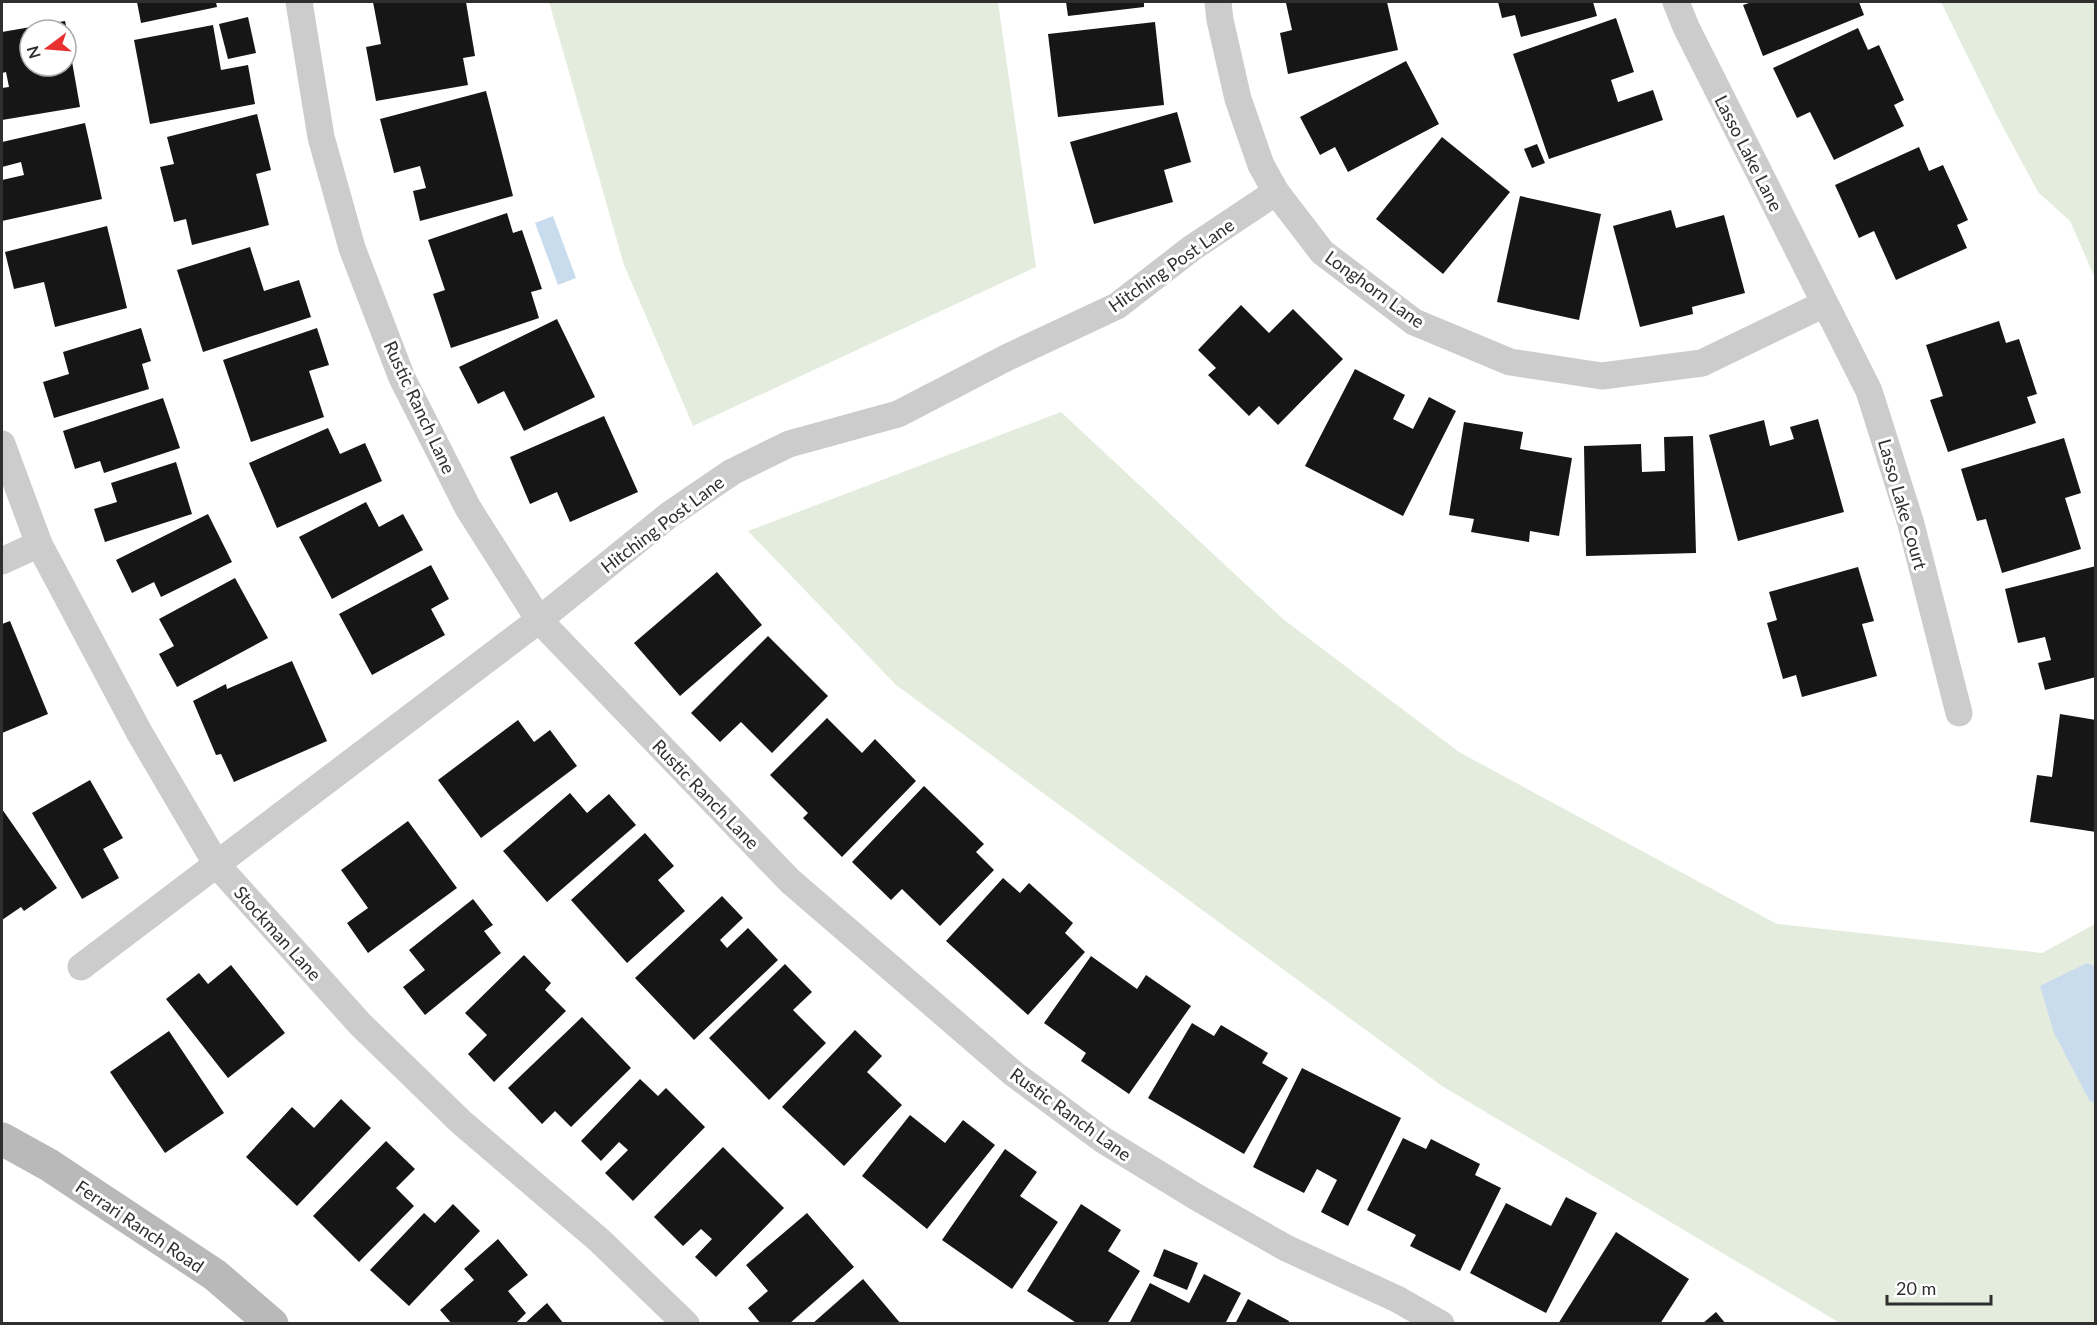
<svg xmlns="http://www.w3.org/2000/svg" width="2097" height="1325" font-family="Lato,sans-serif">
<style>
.green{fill:#e4eddd}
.water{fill:#c9dced}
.building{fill:#161616}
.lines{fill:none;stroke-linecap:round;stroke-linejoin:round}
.street{stroke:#ccc;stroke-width:27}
.secondary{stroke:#b9b9b9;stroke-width:33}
.labels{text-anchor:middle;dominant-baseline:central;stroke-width:6;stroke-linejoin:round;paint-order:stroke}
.street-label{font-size:18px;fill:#2f2f2f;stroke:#fff}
</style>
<rect width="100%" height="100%" fill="#fff"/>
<g class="green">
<polygon points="549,2 998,2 1036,267 693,426 624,265"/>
<polygon points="1941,2 2095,2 2095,278 2070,221 2038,192 1995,112"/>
<polygon points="1061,412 1283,619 1459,752 1777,924 2042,953 2095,924 2095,1323 1840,1323 1442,1086 896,685 748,531"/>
</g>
<g class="water">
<polygon points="553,216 576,278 558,285 535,223"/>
<polygon points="2087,963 2095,966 2095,1104 2089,1100 2054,1033 2040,986"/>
</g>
<g class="building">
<polygon points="137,2 216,2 217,7 141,23"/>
<polygon points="373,2 466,2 475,56 463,58 468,85 376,101 366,47 381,44"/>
<polygon points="1066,2 1144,2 1144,7 1068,16"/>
<polygon points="1292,2 1387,2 1398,50 1288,74 1280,33 1292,30 1286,3"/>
<polygon points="1498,2 1593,2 1597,16 1521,37 1515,15 1502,18"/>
<polygon points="1752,2 1859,2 1864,15 1763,56 1743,5"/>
<polygon points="248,17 256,53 228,59 219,24"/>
<polygon points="1616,18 1634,72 1611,80 1618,102 1653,90 1663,120 1549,159 1513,54"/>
<polygon points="65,21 67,30 30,30 30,66 66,66 67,33 80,107 2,120 2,88 9,87 6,72 2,73 2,32"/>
<polygon points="1155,22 1164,105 1058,117 1048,34"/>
<polygon points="213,25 221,70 248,65 255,104 150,124 134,40"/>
<polygon points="1858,28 1868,50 1879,45 1904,100 1894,105 1904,126 1834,160 1810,112 1797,118 1773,68"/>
<polygon points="1406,61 1439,124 1348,172 1335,147 1320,155 1300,117"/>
<polygon points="486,91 513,196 420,221 413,191 426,188 420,166 394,173 380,119"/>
<polygon points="1177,112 1191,162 1164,170 1173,202 1094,224 1070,142"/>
<polygon points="257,114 271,170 256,174 269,225 192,245 186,219 174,222 160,167 174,164 167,137"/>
<polygon points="85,123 102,199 2,221 2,180 24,175 21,162 2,167 2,142"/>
<polygon points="1442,137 1510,192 1443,274 1376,219"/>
<polygon points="1537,144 1545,163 1532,168 1524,149"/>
<polygon points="1919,147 1929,171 1943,165 1968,220 1957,225 1967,248 1896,280 1874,231 1859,238 1835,185"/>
<polygon points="1520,196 1601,214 1579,320 1497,302"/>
<polygon points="1671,210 1676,228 1724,215 1745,293 1692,307 1693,314 1640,327 1613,226"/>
<polygon points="507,213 513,233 522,230 542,289 531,292 539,318 451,348 433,294 445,290 428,240"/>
<polygon points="107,226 127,308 55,327 44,282 14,289 5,252"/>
<polygon points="250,247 264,291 299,280 311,317 203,352 177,270"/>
<polygon points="1241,305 1269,333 1293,309 1343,359 1278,425 1259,406 1249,416 1208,375 1216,368 1198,350"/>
<polygon points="557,319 595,397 524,431 504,391 478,404 459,367"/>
<polygon points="1999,321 2006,343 2019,339 2037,394 2027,397 2036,423 1948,452 1930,400 1943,396 1926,345"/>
<polygon points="141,328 151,361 142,364 149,389 54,418 43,382 69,374 63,352"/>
<polygon points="317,328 329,365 309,371 324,417 251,442 223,360"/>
<polygon points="1355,369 1405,395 1393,419 1413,429 1429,397 1456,411 1403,516 1305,466"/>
<polygon points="163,398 180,448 104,473 100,461 75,469 63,431"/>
<polygon points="604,416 638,492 570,522 557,492 530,504 510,457"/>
<polygon points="1818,419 1844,512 1738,541 1709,435 1764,420 1770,446 1794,439 1790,427"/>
<polygon points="1464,422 1523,432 1520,449 1572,458 1559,536 1530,531 1529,542 1471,532 1474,519 1449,515"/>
<polygon points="328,428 340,454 365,443 382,481 277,528 249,463"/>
<polygon points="1693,436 1696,553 1586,556 1584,446 1641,444 1642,472 1665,471 1664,437"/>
<polygon points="2064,438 2081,493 2065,498 2081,549 2002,573 1986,519 1977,521 1961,469"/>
<polygon points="176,462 192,514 105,542 94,509 117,502 111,483"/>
<polygon points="366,502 379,527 403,514 423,550 332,599 299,537"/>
<polygon points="208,514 232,562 161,597 154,582 132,593 116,560"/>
<polygon points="431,565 449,599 431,609 445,635 372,675 339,614"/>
<polygon points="2096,566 2096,677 2045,690 2038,663 2051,660 2045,637 2018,643 2005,589"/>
<polygon points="1858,567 1874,621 1862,624 1877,676 1802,697 1796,675 1783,679 1767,623 1777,620 1769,592"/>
<polygon points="717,572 762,625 680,696 634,643"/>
<polygon points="235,578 268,638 177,687 159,654 174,646 159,619"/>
<polygon points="10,621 48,714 2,733 2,624"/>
<polygon points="768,636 828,696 772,753 741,722 720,742 691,713"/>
<polygon points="292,661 327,741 234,782 221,754 216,755 193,701 226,684 227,689"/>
<polygon points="2060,714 2096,720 2096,832 2030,822 2037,775 2052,777"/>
<polygon points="827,718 862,753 875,739 916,781 842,857 803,818 808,813 770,775"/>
<polygon points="518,720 534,742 550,730 577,766 481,838 438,780"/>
<polygon points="90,780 123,838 103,849 119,878 82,899 32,813"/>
<polygon points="924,786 984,844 976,852 994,870 940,926 902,889 891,900 852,862"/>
<polygon points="570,793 587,813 609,794 636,825 547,902 503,851"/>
<polygon points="2,809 57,888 24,911 21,907 2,920"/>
<polygon points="408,821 457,888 368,953 347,923 368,908 341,870"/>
<polygon points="645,833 674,866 658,880 685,911 627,963 571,900"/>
<polygon points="1003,878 1020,893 1029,883 1073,923 1065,933 1085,952 1028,1015 946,941"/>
<polygon points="722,896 743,918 720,940 727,948 748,928 778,960 694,1040 635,978"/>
<polygon points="473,899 493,925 484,931 501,953 425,1015 403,987 425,970 409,950"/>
<polygon points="524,955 551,983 545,990 566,1011 494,1082 468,1054 487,1035 465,1013"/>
<polygon points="1091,956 1137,989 1146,975 1191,1006 1129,1094 1081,1061 1086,1053 1044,1023"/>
<polygon points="785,964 812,992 793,1010 826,1043 769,1100 709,1038"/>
<polygon points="231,965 285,1033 228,1078 166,999 199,973 208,984"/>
<polygon points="582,1017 631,1068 571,1127 555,1111 542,1124 508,1088"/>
<polygon points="1192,1023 1214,1036 1221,1025 1268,1053 1262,1063 1288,1078 1244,1154 1148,1098"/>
<polygon points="855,1030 882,1056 867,1072 902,1105 844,1166 782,1107"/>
<polygon points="169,1031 224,1113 165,1153 110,1072"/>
<polygon points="1302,1068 1401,1118 1348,1226 1321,1212 1337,1180 1317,1169 1304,1193 1253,1167"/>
<polygon points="640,1079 658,1096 666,1088 705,1127 633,1201 605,1173 628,1150 619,1142 601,1161 581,1141"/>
<polygon points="341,1099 371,1128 297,1206 246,1157 292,1107 314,1128"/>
<polygon points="910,1115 945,1143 963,1120 995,1145 927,1229 862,1176"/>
<polygon points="1403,1138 1426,1149 1431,1139 1480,1164 1475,1175 1501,1188 1460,1271 1410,1246 1416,1235 1367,1210"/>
<polygon points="386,1141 415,1169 396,1188 414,1206 359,1262 313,1216"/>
<polygon points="723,1147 784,1208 716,1277 695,1257 712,1239 701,1229 683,1246 654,1217"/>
<polygon points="1005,1149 1037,1172 1020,1196 1058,1222 1012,1289 942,1240"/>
<polygon points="1566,1197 1597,1213 1546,1313 1470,1273 1506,1203 1551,1226"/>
<polygon points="453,1204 480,1231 409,1306 370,1270 424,1213 435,1223"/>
<polygon points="1081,1204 1121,1230 1108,1251 1140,1271 1107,1324 1078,1324 1027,1291"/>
<polygon points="807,1213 854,1267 789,1324 761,1324 748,1308 768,1291 746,1265"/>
<polygon points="1616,1232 1689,1279 1660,1324 1558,1324"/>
<polygon points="498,1239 528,1275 508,1291 526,1313 515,1324 452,1324 440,1310 474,1280 464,1269"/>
<polygon points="1164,1249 1198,1263 1187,1290 1153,1276"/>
<polygon points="1204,1274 1241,1293 1225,1324 1129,1324 1150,1283 1189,1303"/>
<polygon points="863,1279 901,1324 812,1324"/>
<polygon points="1248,1299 1289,1321 1288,1324 1235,1324"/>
<polygon points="547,1303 564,1324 524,1324"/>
<polygon points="1716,1312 1726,1324 1702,1324"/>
</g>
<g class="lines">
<g class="street">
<polyline points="299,2 321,137 352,248 402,378 468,508 539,620 790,881 1014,1074 1103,1140 1198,1198 1286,1248 1397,1299 1441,1324"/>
<polyline points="1218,2 1220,20 1238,99 1261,165 1276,192 1322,252 1414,322 1510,362 1602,376 1702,363 1824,304"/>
<polyline points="1676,2 1686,27 1869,391 1911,524 1959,713"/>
<polyline points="2,444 39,544 139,732 217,865 360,1024 461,1122 599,1240 686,1324"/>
<polyline points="2,561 39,544"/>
<polyline points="81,967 539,620 669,515 732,472 789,444 898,414 1008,357 1117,306 1192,248 1276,192"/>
</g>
<polyline class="secondary" points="2,1139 49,1165 215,1275 272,1324"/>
</g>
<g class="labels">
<g class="street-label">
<text transform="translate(1749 153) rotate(63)">Lasso Lake Lane</text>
<text transform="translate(1171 265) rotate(-35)">Hitching Post Lane</text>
<text transform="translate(1375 289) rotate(36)">Longhorn Lane</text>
<text transform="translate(420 407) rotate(65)">Rustic Ranch Lane</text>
<text transform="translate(1903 504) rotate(74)">Lasso Lake Court</text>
<text transform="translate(662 524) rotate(-37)">Hitching Post Lane</text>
<text transform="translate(706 794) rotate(46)">Rustic Ranch Lane</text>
<text transform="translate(278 933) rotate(48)">Stockman Lane</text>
<text transform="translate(1071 1114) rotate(36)">Rustic Ranch Lane</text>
<text transform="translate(140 1226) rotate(34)">Ferrari Ranch Road</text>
</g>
</g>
<rect width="2097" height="1325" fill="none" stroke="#2f2f2f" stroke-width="6"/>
<g transform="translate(48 48) rotate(254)"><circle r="28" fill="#ffffff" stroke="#acacac" stroke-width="1.5"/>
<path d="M0-4.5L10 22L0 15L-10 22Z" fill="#e83030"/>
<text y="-9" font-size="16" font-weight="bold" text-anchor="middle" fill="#2f2f2f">N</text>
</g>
<path d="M1887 1295v9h104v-9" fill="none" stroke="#2f2f2f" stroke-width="3"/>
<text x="1896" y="1295" font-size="18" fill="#2f2f2f" stroke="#ffffff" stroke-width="4.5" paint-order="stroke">20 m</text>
</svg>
